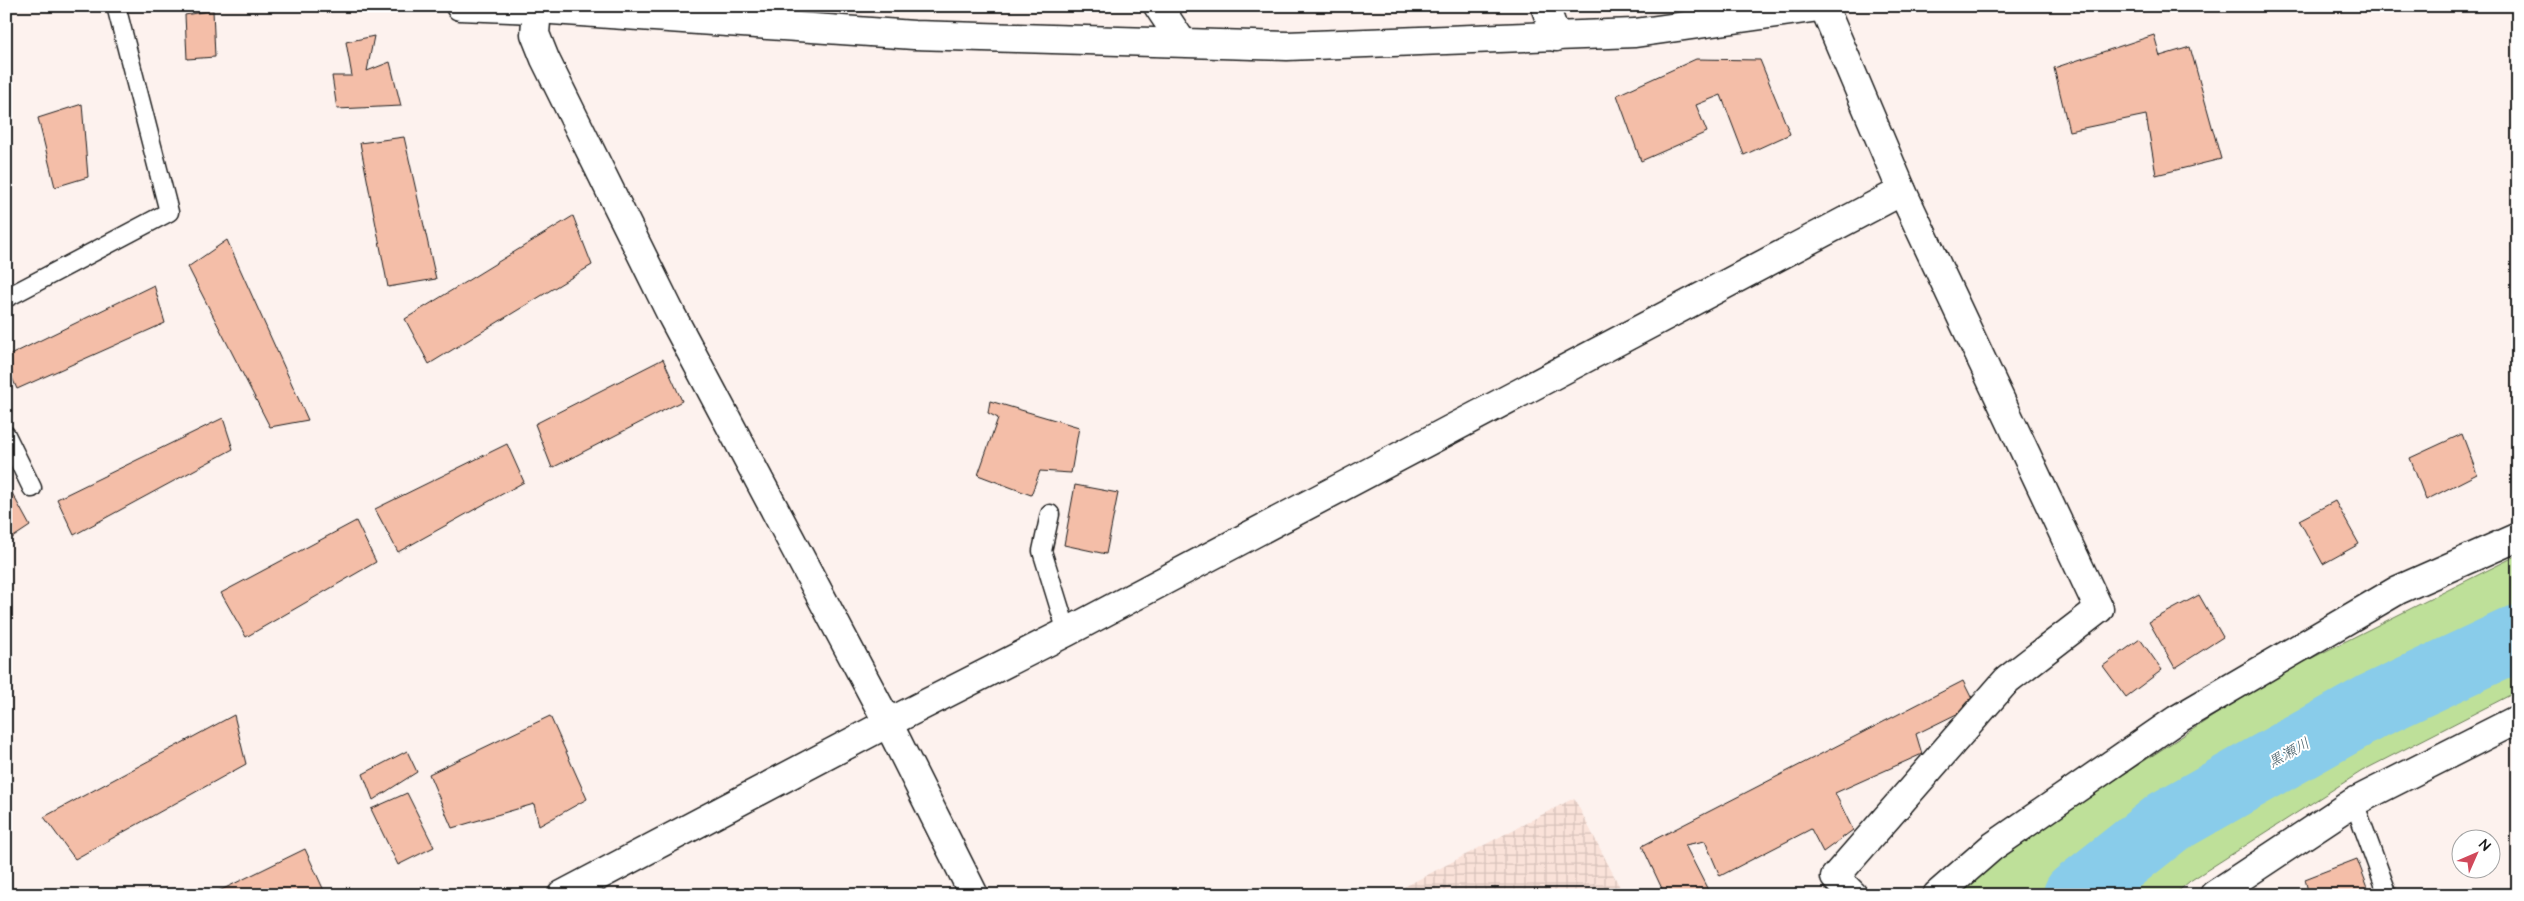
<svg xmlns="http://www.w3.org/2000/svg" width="2524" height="901" font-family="'Architects Daughter','Klee One',sans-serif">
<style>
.industrial{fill:url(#industrial-grid)}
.green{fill:#bee099;stroke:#6d7e5a}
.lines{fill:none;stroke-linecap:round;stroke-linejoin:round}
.river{stroke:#89ccea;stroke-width:66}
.building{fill:#f4bea8;stroke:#1c1c1c}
.lane-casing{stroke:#1c1c1c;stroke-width:21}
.street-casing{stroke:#1c1c1c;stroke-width:31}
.secondary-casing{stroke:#1c1c1c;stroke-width:31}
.lane{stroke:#fff;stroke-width:18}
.street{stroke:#fff;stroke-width:28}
.secondary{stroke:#fff;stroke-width:28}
.labels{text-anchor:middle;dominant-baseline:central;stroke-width:4;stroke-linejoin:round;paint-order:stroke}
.water-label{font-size:15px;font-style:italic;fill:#425a64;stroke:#fff}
</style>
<defs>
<pattern id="industrial-grid" width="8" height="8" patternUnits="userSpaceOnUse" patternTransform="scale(1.25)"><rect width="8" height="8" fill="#fae2d9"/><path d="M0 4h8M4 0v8" fill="none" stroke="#d6c1ba"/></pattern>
</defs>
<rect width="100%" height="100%" fill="#fdf2ee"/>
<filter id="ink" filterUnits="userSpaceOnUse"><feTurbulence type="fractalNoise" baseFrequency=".02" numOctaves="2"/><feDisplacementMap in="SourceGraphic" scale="10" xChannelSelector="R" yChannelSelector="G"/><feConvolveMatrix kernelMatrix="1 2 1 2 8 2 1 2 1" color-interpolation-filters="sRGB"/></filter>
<g filter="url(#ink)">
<polygon class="industrial" points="1574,798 1624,895 1389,895"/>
<polygon class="green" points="2518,555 2518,691 2362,771 2190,881 2174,895 1955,895 1992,860 2270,679"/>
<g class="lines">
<polyline class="river" points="2076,895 2168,822 2238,782 2373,706 2518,638"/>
</g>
<g class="building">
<polygon points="213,10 215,57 187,59 185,15"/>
<polygon points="2154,35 2160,56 2190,47 2221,159 2156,175 2146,115 2069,131 2054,68"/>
<polygon points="374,36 367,71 390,62 401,106 337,109 332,76 352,76 346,42"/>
<polygon points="1696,59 1760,60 1790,134 1744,155 1721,95 1696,105 1707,132 1641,161 1617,95"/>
<polygon points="82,104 88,177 55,187 38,118"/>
<polygon points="404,137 436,279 388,287 360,143"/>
<polygon points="573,216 592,265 429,364 405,319"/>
<polygon points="227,240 308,420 270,427 188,267"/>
<polygon points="154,285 165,323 17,389 6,364 6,357"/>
<polygon points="663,359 682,401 552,468 535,424"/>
<polygon points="990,401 1079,427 1071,473 1040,471 1031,495 978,475 998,418 988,413"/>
<polygon points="223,418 233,449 74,535 57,499"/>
<polygon points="2462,434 2477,474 2426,500 2410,458"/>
<polygon points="507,444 524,482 398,552 375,509"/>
<polygon points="6,482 30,526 6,542"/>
<polygon points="1075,485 1118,493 1106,554 1064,545"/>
<polygon points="2335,501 2359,544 2323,564 2299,520"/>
<polygon points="356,521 376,562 246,637 221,593"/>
<polygon points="2199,595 2223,637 2175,668 2149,622"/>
<polygon points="2140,639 2162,670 2126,697 2103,666"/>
<polygon points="1963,681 1975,705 1916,734 1922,754 1835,793 1853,830 1823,852 1811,829 1720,876 1705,841 1685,845 1710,894 1665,895 1642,846"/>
<polygon points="234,715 246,764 75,859 44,817"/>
<polygon points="550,716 587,799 539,826 534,804 452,828 429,774"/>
<polygon points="407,751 417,772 373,800 363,774"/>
<polygon points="407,793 434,847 398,865 371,809"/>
<polygon points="305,849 326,895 211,895"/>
<polygon points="2357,859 2370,893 2366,895 2309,895 2305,879"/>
</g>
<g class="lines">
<defs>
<g id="lane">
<polyline points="6,298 169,212 116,6"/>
<polyline points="6,435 32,488"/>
<polyline points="1050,514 1042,551 1067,632"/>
<polyline points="2354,802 2388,895"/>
</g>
<g id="street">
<polyline points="1158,6 1182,42"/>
<polyline points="1545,6 1556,37"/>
<polyline points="1824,7 1902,191 2099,609 2007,680 1835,877 1853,895"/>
<polyline points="537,9 535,34 545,59 672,316 888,723 974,895"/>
<polyline points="562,895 888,723 1067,632 1902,191"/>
<polyline points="1937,895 1992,847 2176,720 2398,590 2518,537"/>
<polyline points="2214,895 2354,802 2518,719"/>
</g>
<polyline id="secondary" points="460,6 537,9 914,35 1287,46 1635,33 1826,6"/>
</defs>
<use href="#lane" class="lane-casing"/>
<use href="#street" class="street-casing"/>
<use href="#secondary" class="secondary-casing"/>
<use href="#lane" class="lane"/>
<use href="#street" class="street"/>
<use href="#secondary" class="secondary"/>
</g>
</g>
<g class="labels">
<g class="water-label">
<text transform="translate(2289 753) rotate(-29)">黒瀬川</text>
</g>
</g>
<rect width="2524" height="901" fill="none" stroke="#fff" stroke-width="25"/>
<rect x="12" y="12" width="2499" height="876" fill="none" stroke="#1c1c1c" stroke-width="2" filter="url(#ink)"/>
<g transform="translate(2476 854) rotate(45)"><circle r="24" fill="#ffffff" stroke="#a4a4a4"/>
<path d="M0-4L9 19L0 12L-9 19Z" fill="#d1495b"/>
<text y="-8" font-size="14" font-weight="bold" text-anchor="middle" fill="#1c1c1c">N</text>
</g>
</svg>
